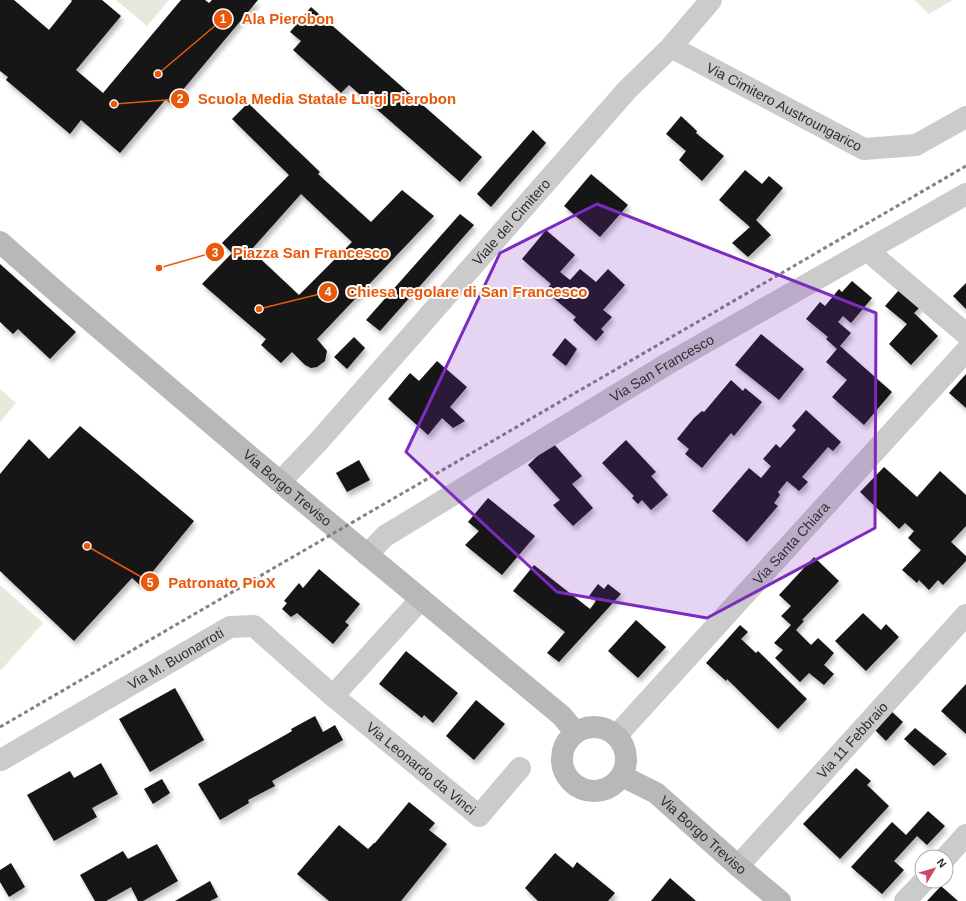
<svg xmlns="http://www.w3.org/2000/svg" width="966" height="901" font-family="Arial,sans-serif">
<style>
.green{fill:#e6eadd}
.building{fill:#151515;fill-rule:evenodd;filter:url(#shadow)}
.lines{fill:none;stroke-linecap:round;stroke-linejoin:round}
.street{stroke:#cbcbcb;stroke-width:22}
.secondary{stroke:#b8b8b8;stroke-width:22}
.rail{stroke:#838383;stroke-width:3;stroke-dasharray:4 3;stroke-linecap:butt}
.marked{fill:#7b2cbf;fill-opacity:0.2;stroke:#7b2cbf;stroke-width:3;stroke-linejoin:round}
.labels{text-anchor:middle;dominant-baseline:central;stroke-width:4;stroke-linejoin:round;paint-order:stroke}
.street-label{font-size:14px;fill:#2e2e2e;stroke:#fff}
.leader{fill:none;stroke:#e8590c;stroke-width:1.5}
.callout-dot{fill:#e8590c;stroke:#fff;stroke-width:1.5}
.mark-label{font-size:12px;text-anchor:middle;font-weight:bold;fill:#fff}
.callout-label{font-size:15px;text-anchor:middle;font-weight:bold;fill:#e8590c;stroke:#fff;stroke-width:4;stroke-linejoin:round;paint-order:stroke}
</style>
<defs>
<filter id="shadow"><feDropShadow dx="2.5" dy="4.5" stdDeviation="2" flood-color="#0004"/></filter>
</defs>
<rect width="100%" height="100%" fill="#fff"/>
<g class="green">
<polygon points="116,0 169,0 147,26"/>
<polygon points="914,0 953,0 929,14"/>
<polygon points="0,389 16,403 0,422"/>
<polygon points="0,585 43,623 1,670 0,669"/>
</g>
<g class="building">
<polygon points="0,0 14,0 49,30 72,1 71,0 102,0 121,16 76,70 103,93 181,0 205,0 209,3 212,0 258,0 171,104 166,99 120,153 81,120 70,134 6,80 8,77 0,71"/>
<polygon points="311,7 482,157 460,182 349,85 341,93 293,50 301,41 290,32"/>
<path d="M248,103L320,172L318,174L371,222L402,190L434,216L317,339L327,351L325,361L317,367L311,368L305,365L292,352L281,363L261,345L266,339L202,284L232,253L222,243L289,175L232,119ZM301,194L352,242L299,295L251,250Z"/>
<polygon points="681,116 697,131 696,133 724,156 702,181 679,160 686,151 666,134"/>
<polygon points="533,130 546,143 491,207 477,194"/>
<polygon points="745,170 762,184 769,176 783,188 756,220 771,235 748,257 732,243 750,227 719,200"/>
<polygon points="591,174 628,205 600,237 564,206"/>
<polygon points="460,214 474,225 380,331 366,320"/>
<polygon points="546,230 575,255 560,272 570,280 580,269 596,282 608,269 625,285 603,310 612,317 601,329 604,332 596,341 573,320 576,317 545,291 551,284 522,259"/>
<polygon points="0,264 76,332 50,359 18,329 13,334 0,322"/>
<polygon points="852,281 872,298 851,323 843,316 838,322 851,333 840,346 892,392 864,425 832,397 847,380 826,362 837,349 826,339 828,337 806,319 820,302 825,306 839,289 842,292"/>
<polygon points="966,283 966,309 953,296"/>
<polygon points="899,290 921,306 914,313 938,336 911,365 889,344 907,324 885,306"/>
<polygon points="761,334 804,369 779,400 735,365"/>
<polygon points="354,337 365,348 347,369 334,357"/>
<polygon points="565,338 577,349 566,366 552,355"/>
<polygon points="437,361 467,387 450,407 465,421 453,428 442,418 428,435 388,399 410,373 419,381"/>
<polygon points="966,374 966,408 949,393"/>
<polygon points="731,380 743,391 745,388 762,402 734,436 731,433 702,468 685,454 689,449 677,439 694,418 702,411 704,412"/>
<polygon points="806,410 841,442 833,451 828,447 802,477 808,482 799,491 787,481 778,492 780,495 774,503 778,506 747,542 712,511 749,468 761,478 771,466 763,459 776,444 780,448 796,430 792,426"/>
<polygon points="80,426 194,521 141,586 132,578 74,641 0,571 0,474 29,439 49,459"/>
<polygon points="626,440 656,472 651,476 668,495 651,510 642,500 638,504 632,498 634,496 602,463"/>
<polygon points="552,442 582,476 572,484 593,508 573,526 553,505 560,500 528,465"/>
<polygon points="359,460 370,480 347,492 336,473"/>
<polygon points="884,467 917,497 940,471 966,495 966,526 951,542 966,556 966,561 943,585 938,580 929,590 919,580 917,583 902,570 921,550 908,538 914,531 905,523 899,529 860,492"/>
<polygon points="488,498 535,536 502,575 465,545 479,531 468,522"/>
<polygon points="814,557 839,581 802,620 804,621 796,630 811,645 818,638 834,653 824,665 834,674 824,685 809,673 800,682 775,658 783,650 774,643 791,625 781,616 791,606 779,595"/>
<polygon points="534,565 590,609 596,601 589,596 598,584 604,589 608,584 621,594 559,662 547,653 565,632 513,591"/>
<polygon points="319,569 360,604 345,622 349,625 333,644 297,613 291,617 282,609 287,603 284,601 299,583 303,588"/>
<polygon points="863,613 881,630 886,624 899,637 866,671 835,641"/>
<polygon points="636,620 666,647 638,678 608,651"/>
<polygon points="740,625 748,632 741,639 756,653 758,651 807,699 778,729 729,681 727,679 726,681 706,663"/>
<polygon points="406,651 458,693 433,723 424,715 422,718 379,684"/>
<polygon points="966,684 966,734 941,711"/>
<polygon points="175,688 204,740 150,772 119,719"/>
<polygon points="476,700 505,724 474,760 446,736"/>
<polygon points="890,710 903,722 886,741 874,729"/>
<polygon points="315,716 323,732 335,725 343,740 272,781 275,786 248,800 249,803 220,820 198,784 287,734 292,731 291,729"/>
<polygon points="915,728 947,754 934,766 904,739"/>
<polygon points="101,763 118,794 92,808 97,817 54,841 27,795 70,771 74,778"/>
<polygon points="856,768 871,781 867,785 889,806 840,859 803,824"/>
<polygon points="162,779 170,793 153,804 144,789"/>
<polygon points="409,802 435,823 429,830 447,844 401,901 329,901 297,874 339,825 368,849 374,843 375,843"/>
<polygon points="928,811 945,826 927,845 917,836 894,861 904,870 882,894 851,867 892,822 906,835"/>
<polygon points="157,844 178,881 143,901 138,901 131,887 106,901 95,901 80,875 123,851 128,859"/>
<polygon points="555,853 573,868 577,862 615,893 608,901 538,901 525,888"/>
<polygon points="11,863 25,887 9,897 0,882 0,870"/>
<polygon points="670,878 696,901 651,901"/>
<polygon points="210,881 218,897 210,901 175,901"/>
<polygon points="941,886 958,901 927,901"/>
</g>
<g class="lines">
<g class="street">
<path id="s1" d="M671,47L864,149L916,145L966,117"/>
<polyline points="868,251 966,334"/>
<path id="s2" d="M280,482L318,442L627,90L671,47L711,0"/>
<path id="s3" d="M367,555L385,536L669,363L966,194"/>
<path id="s4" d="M333,696L479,816L520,768"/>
<path id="s5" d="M617,735L966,351"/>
<path id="s6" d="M1,760L230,627L254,626L333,696L421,599"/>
<polyline points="946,857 966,835"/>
<path id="s7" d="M738,866L966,615"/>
<polyline points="905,901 924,881"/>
</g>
<g class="secondary">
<path id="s8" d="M0,242L59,294L280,482L562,716L575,732"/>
<circle cx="594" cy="759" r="32"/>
<path id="s9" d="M622,776L656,793L738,866L780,901"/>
</g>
<polyline class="rail" points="0,727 966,166"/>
</g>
<path class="marked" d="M597,204L876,313L875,528L707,618L557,592L406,452L500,253Z"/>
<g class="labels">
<g class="street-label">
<text stroke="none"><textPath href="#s1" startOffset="128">Via Cimitero Austroungarico</textPath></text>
<text stroke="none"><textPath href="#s2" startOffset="348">Viale del Cimitero</textPath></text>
<text stroke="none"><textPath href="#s3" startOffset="350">Via San Francesco</textPath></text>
<text stroke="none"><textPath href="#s8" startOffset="378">Via Borgo Treviso</textPath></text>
<text stroke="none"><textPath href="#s5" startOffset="259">Via Santa Chiara</textPath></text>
<text stroke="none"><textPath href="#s6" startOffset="202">Via M. Buonarroti</textPath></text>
<text stroke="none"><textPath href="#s7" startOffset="170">Via 11 Febbraio</textPath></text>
<text stroke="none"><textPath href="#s4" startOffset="114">Via Leonardo da Vinci</textPath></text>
<text stroke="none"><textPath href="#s9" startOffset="101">Via Borgo Treviso</textPath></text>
</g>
</g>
<path class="leader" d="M158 74L223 19M114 104L180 99M159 268L215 252M259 309L328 292M87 546L150 582"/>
<g class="callout-dot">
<circle cx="158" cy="74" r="4"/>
<circle cx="114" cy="104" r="4"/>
<circle cx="159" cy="268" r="4"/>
<circle cx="259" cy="309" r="4"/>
<circle cx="87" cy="546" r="4"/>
<circle cx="223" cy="19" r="10"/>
<circle cx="180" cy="99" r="10"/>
<circle cx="215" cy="252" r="10"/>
<circle cx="328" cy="292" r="10"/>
<circle cx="150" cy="582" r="10"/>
</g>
<g class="mark-label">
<text x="223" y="23">1</text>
<text x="180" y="103">2</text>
<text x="215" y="257">3</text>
<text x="328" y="296">4</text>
<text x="150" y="587">5</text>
</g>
<g class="callout-label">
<text x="288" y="24">Ala Pierobon</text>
<text x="327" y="104">Scuola Media Statale Luigi Pierobon</text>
<text x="311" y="258">Piazza San Francesco</text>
<text x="467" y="297">Chiesa regolare di San Francesco</text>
<text x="222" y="588">Patronato PioX</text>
</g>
<g transform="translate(934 869) rotate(52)"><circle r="19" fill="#ffffff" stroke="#ababab"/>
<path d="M0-3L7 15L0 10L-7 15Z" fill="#d24364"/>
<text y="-6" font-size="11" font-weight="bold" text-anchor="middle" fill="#2e2e2e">N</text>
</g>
</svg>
